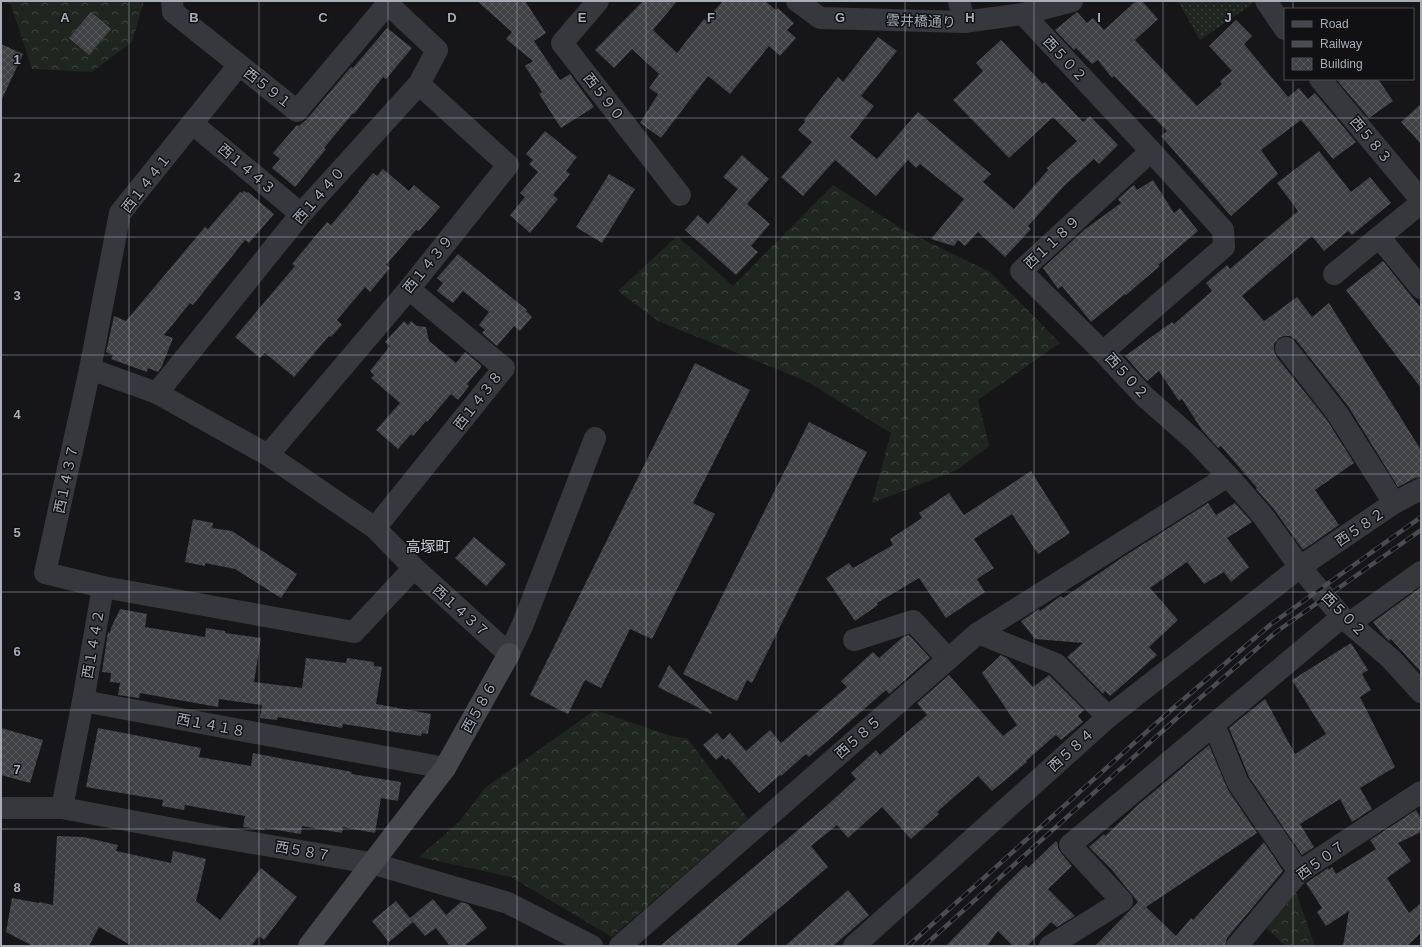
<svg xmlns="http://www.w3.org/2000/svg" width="1422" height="947" font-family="Helvetica,'Noto Sans JP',sans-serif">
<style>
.grass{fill:url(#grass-dots)}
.forest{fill:url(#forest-crowns)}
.building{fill:url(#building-cross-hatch)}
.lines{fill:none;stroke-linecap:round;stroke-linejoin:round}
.street{stroke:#37383d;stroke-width:22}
.secondary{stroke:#45474d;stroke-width:22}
.rail-casing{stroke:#4a4c52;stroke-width:4.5}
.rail{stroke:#111113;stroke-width:3;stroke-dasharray:9;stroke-linecap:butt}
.grid{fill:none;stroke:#a8adb8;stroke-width:1;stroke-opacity:0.55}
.labels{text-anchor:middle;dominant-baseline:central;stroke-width:3;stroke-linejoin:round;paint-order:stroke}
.street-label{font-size:14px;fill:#a8adb8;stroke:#111113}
.neighbourhood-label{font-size:15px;fill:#c9ccd4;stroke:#111113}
.grid-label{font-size:13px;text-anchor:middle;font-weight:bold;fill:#a8adb8;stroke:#111113;stroke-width:3;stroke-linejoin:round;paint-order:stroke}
</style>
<defs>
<pattern id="grass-dots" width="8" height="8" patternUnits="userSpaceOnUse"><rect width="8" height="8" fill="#1e261f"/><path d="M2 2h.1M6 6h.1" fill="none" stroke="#3c433d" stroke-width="1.8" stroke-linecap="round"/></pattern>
<pattern id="forest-crowns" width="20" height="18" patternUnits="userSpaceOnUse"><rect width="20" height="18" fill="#1e261f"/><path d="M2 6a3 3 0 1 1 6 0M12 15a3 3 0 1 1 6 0" fill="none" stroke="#3c433d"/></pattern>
<pattern id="building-cross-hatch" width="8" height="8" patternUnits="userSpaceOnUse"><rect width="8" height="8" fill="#404145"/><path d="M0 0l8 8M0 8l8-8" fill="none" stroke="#595a5e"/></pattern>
</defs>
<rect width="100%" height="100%" fill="#161618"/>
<polygon class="grass" points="1178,1 1254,1 1255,2 1200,40"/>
<g class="forest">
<polygon points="2,1 144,1 132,42 92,72 32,69 11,5"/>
<polygon points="833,185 904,230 990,272 1060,343 978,400 989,446 957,470 872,503 891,433 806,381 658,321 618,291 677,236 733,286"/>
<polygon points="595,710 671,736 687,738 748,819 612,937 511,877 419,857 459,822 485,788"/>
<polygon points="1296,892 1315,946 1285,946 1266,927"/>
</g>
<g class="building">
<polygon points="477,1 525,1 546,33 534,41 560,80 570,74 594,107 561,128 539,94 542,92 525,66 533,61 506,39 512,32"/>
<polygon points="643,1 677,1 653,30 677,53 704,19 706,20 723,1 765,1 776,10 778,8 794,23 787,30 796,38 780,56 769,46 730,94 708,76 661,138 640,123 658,94 649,88 659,74 632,49 614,68 595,50"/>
<polygon points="1136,1 1142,1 1158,19 1135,40 1197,106 1222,84 1220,81 1232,71 1209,46 1236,20 1252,36 1244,44 1288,97 1299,88 1308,99 1315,93 1356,142 1333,159 1301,120 1261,150 1278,174 1231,216 1161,136 1167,131 1114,76 1112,78 1098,60 1092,64 1076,48 1074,50 1055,30 1077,12 1087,23 1093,18 1104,30"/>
<polygon points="91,12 111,29 89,55 69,38"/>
<polygon points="387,28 412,48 386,79 383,77 354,114 353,113 324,148 326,149 295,187 272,168 280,159 273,153 297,125 299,126 307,119 351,67 353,68"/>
<polygon points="878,37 897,51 861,96 874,106 850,137 877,159 918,112 991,174 983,182 1014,209 1048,170 1047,168 1077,141 1053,117 1009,158 953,100 983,71 976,63 1001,40 1043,84 1045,82 1083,122 1090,116 1118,145 1099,164 1094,159 1065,185 1028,226 1031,229 1005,257 978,232 965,246 958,240 954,246 931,239 964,199 920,164 916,168 908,160 876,196 835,160 803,196 781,177 812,142 798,130 805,122 804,120 838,77 843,82"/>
<polygon points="1,44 23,54 1,101"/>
<polygon points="1336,79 1378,79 1393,101 1369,118"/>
<polygon points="1421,104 1421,144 1401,122"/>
<polygon points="545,131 577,157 566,171 570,174 553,195 558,199 530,233 510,215 525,197 520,193 538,172 529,164 533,160 526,154"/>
<polygon points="1319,151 1351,192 1370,177 1391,203 1352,235 1348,231 1324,251 1312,236 1242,296 1264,321 1297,297 1312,317 1329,303 1421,450 1421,477 1415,478 1398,487 1348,406 1296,340 1290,336 1284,336 1279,338 1274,344 1274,350 1276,356 1327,420 1354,463 1315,490 1339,525 1303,550 1273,508 1256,489 1257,488 1221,446 1218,448 1202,430 1182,399 1179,401 1159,371 1147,381 1125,356 1172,322 1174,324 1212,291 1206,283 1227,265 1230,269 1298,211 1277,183"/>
<polygon points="742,155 769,179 747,204 770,224 751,246 758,252 736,275 685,230 698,215 708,224 738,189 723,177"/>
<polygon points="383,169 409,191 414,185 440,207 419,231 416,230 386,265 390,268 370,292 365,287 337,320 342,325 331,337 329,336 294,377 265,353 260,358 235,337 295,266 292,264 327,222 331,225 359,192 358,191 373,173 377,176"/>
<polygon points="609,174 635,189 602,243 576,227"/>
<polygon points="1153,180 1174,213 1180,208 1198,231 1158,265 1160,266 1126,295 1125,294 1091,322 1062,286 1058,289 1043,268 1084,230 1121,203 1118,199 1131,187 1134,185 1137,190"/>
<polygon points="244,191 247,193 248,192 274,214 249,243 245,240 193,305 190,303 164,335 173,338 162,366 158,372 148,368 147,372 111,359 113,355 106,352 114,316 126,321 205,227 208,229 240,192 242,193"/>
<polygon points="458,254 527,310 526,311 532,317 520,331 514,326 497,346 482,333 485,330 479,325 489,312 463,291 453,303 437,291 443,283 437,278"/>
<polygon points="1383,261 1421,308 1421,388 1346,290"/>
<polygon points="404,321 408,325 411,321 417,326 426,327 429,341 456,363 465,352 481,365 481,367 467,384 469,386 458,400 451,394 427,422 426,421 413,436 411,434 398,449 376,430 400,403 371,378 374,375 370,371 390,346 385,342"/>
<polygon points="695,363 750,390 693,503 715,514 652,639 630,629 601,688 585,680 568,714 530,695"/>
<polygon points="809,422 867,452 752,683 747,680 737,701 683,674"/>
<polygon points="1031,471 1070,533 1038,554 1012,514 974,539 994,568 977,579 985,592 946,618 919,578 877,603 878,605 855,621 826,578 849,563 853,568 893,545 890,539 922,518 919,513 949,493 964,515"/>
<polygon points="1208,503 1216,515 1235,503 1252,522 1227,538 1249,567 1231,582 1224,572 1204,584 1187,562 1150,588 1178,620 1149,647 1157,655 1110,696 1105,691 1103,694 1067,657 1083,643 1035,639 1021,621 1039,609 1040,611 1061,596 1063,598 1123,557"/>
<polygon points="193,519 213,523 212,528 232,531 297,574 281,598 235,569 205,563 205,566 185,562"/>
<polygon points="474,537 506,564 486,586 455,558"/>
<polygon points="1421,587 1421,672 1391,639 1389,641 1385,637 1373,622"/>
<polygon points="120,609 147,614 145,627 205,637 206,628 225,631 225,633 261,638 254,682 302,688 306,658 346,663 347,658 374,662 374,666 382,667 376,704 431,714 428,734 422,733 421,736 343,724 342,728 278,717 277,720 260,718 262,705 219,699 218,707 140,693 139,698 118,695 120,683 110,682 111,673 102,672 108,632 110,633 111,628"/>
<polygon points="909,635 930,658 889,694 886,690 809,757 806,754 781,776 780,775 759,793 728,758 726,760 722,755 716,760 703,745 717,733 723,740 730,733 746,751 770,730 781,743 847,687 841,681 873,652 879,658 903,637"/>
<polygon points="1351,643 1368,670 1362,674 1371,690 1360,697 1395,767 1360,788 1372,809 1352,822 1340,799 1300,824 1314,847 1302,855 1249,777 1229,728 1265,699 1295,754 1326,734 1292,680"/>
<polygon points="1001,655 1007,658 1033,687 1049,675 1084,710 1078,716 1083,722 1061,740 1056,735 1051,739 1026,761 1027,762 992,791 978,776 937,812 939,814 911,839 882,807 848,838 837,825 811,846 828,867 735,946 660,946 823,809 856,779 851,773 876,750 880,755 927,715 917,703 949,675 1003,736 1017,725 982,673"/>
<polygon points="669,665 712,713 711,714 658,687"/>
<polygon points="1,728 43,740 30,783 1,775"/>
<polygon points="98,728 201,748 199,757 251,766 253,753 352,772 351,774 401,782 398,801 381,798 375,833 343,827 342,833 302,826 301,834 265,828 264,830 243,827 245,816 185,805 184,810 162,806 163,800 86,787"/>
<polygon points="1209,745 1228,790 1257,833 1146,907 1176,936 1191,918 1193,920 1264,842 1283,871 1227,938 1225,946 1095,946 1138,902 1112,870 1089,847 1104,834 1105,836 1138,805"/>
<polygon points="1416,810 1421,819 1421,832 1398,843 1411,861 1387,878 1409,913 1421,903 1421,933 1407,946 1343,946 1349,911 1326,926 1317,912 1322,908 1306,883 1328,868 1329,870 1332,867 1336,874 1376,849 1370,840"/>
<polygon points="57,836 83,837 118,845 116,851 171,863 173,851 206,859 196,901 220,920 261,868 297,897 264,940 259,936 251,946 132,946 99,927 89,946 33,946 6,932 12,898 39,903 39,902 53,905"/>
<polygon points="1056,841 1058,844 1058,848 1061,853 1072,866 1048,889 1075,916 1057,927 1051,922 1027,946 1013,946 998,931 987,946 946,946 1000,890 1026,865 1028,868"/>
<polygon points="848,890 869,915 833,946 785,946"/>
<polygon points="433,899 446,915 461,902 468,904 487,928 464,946 450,946 436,928 425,936 413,922 389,942 372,921 396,901 410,918"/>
</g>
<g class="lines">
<g class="street">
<polyline points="172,1 173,12 297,111 390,1"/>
<polyline points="598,1 562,43 680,195"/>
<polyline points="797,1 820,18 964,22 1023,14 1072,1"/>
<polyline points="959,1 964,22"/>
<polyline points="1266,1 1285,29"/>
<polyline points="1023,14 1151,151 1223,230 1224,247 1103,352 1144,396 1195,441 1228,476 1263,516 1300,567 1342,617 1391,659 1421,692"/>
<polyline points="239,65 120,213 90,369 45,573 103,587 354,632 414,568"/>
<polyline points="1320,79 1421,200"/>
<polyline points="193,124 301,214"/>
<polyline points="1421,203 1379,237 1421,288"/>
<polyline points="1334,274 1379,237"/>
<polyline points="1286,348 1337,413 1394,503"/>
<polyline points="1103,352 1021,271 1151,151"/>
<polyline points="90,369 157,393 268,455 375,528 414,568 509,654 523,624 595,438"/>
<polyline points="157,393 301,214 419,84 437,50 388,4"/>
<polyline points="268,455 409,289 508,165 419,84"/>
<polyline points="375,528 504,368 409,289"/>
<polyline points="1350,623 1421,572"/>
<polyline points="978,633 1228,476"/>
<polyline points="854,640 913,621 948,659"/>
<polyline points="83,701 103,587"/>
<polyline points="1214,725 1238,783 1299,872"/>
<polyline points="1,808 62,808 206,835 371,863 508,903 592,946"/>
<polyline points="62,808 83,701 445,768"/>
<polyline points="620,946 978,633 1056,664 1108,717"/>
<polyline points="854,946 1108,717 1300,567 1394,503 1421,489"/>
<polyline points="1050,946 1122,901 1070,845 1342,617"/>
<polyline points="1237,946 1299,872 1421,792"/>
</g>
<polyline class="secondary" points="309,946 445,768 509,654"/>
<defs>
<g id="rail">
<polyline points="908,946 1171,710 1270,625 1421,517"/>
<polyline points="924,946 1177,718 1276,632 1421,530"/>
</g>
</defs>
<use href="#rail" class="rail-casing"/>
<use href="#rail" class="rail"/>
</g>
<path class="grid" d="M129,1V946M259,1V946M388,1V946M517,1V946M646,1V946M776,1V946M905,1V946M1034,1V946M1163,1V946M1293,1V9M1293,79V946M1,118H1421M1,237H1421M1,355H1421M1,474H1421M1,592H1421M1,710H1421M1,829H1421"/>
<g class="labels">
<g class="street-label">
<text transform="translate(921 21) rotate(2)">雲井橋通り</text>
<text transform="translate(1065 59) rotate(47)">西５０２</text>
<text transform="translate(268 88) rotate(38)">西５９１</text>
<text transform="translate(604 97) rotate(52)">西５９０</text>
<text transform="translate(1371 140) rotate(50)">西５８３</text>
<text transform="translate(247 169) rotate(40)">西１４４３</text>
<text transform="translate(146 183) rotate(-52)">西１４４１</text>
<text transform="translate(319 195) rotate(-49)">西１４４０</text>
<text transform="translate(1052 242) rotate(-43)">西１１８９</text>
<text transform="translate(428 264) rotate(-51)">西１４３９</text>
<text transform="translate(1127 376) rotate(48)">西５０２</text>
<text transform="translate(478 400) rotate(-52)">西１４３８</text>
<text transform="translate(66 479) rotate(-78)">西１４３７</text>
<text transform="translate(1360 527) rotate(-34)">西５８２</text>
<text transform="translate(461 611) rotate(42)">西１４３７</text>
<text transform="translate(1344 614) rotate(45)">西５０２</text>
<text transform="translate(93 644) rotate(-80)">西１４４２</text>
<text transform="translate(479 707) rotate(-61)">西５８６</text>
<text transform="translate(211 725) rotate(11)">西１４１８</text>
<text transform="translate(858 737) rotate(-41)">西５８５</text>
<text transform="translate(1071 750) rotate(-42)">西５８４</text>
<text transform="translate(303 851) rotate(10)">西５８７</text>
<text transform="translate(1321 860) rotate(-36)">西５０７</text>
</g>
<g class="neighbourhood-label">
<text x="428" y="546">高塚町</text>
</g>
</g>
<g class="grid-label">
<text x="65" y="22">A</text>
<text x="194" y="22">B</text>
<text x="323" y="22">C</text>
<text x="452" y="22">D</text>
<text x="582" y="22">E</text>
<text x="711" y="22">F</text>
<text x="840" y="22">G</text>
<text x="970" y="22">H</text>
<text x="1099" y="22">I</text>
<text x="1228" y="22">J</text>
<text x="17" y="64">1</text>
<text x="17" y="182">2</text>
<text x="17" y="300">3</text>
<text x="17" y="419">4</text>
<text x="17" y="537">5</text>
<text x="17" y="656">6</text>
<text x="17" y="774">7</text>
<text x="17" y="892">8</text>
</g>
<rect width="1422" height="947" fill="none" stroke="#a8adb8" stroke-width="4"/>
<rect x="1284" y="8" width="130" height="72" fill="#111113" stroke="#4d4f55"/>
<rect x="1292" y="21" width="20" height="6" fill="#45474d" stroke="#4d4f55"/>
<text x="1320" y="28" font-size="12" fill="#a8adb8">Road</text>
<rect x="1292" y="41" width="20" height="6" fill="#4a4c52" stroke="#4d4f55"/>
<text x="1320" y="48" font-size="12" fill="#a8adb8">Railway</text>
<rect x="1292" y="58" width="20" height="12" fill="url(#building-cross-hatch)" stroke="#4d4f55"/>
<text x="1320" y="68" font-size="12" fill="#a8adb8">Building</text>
</svg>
